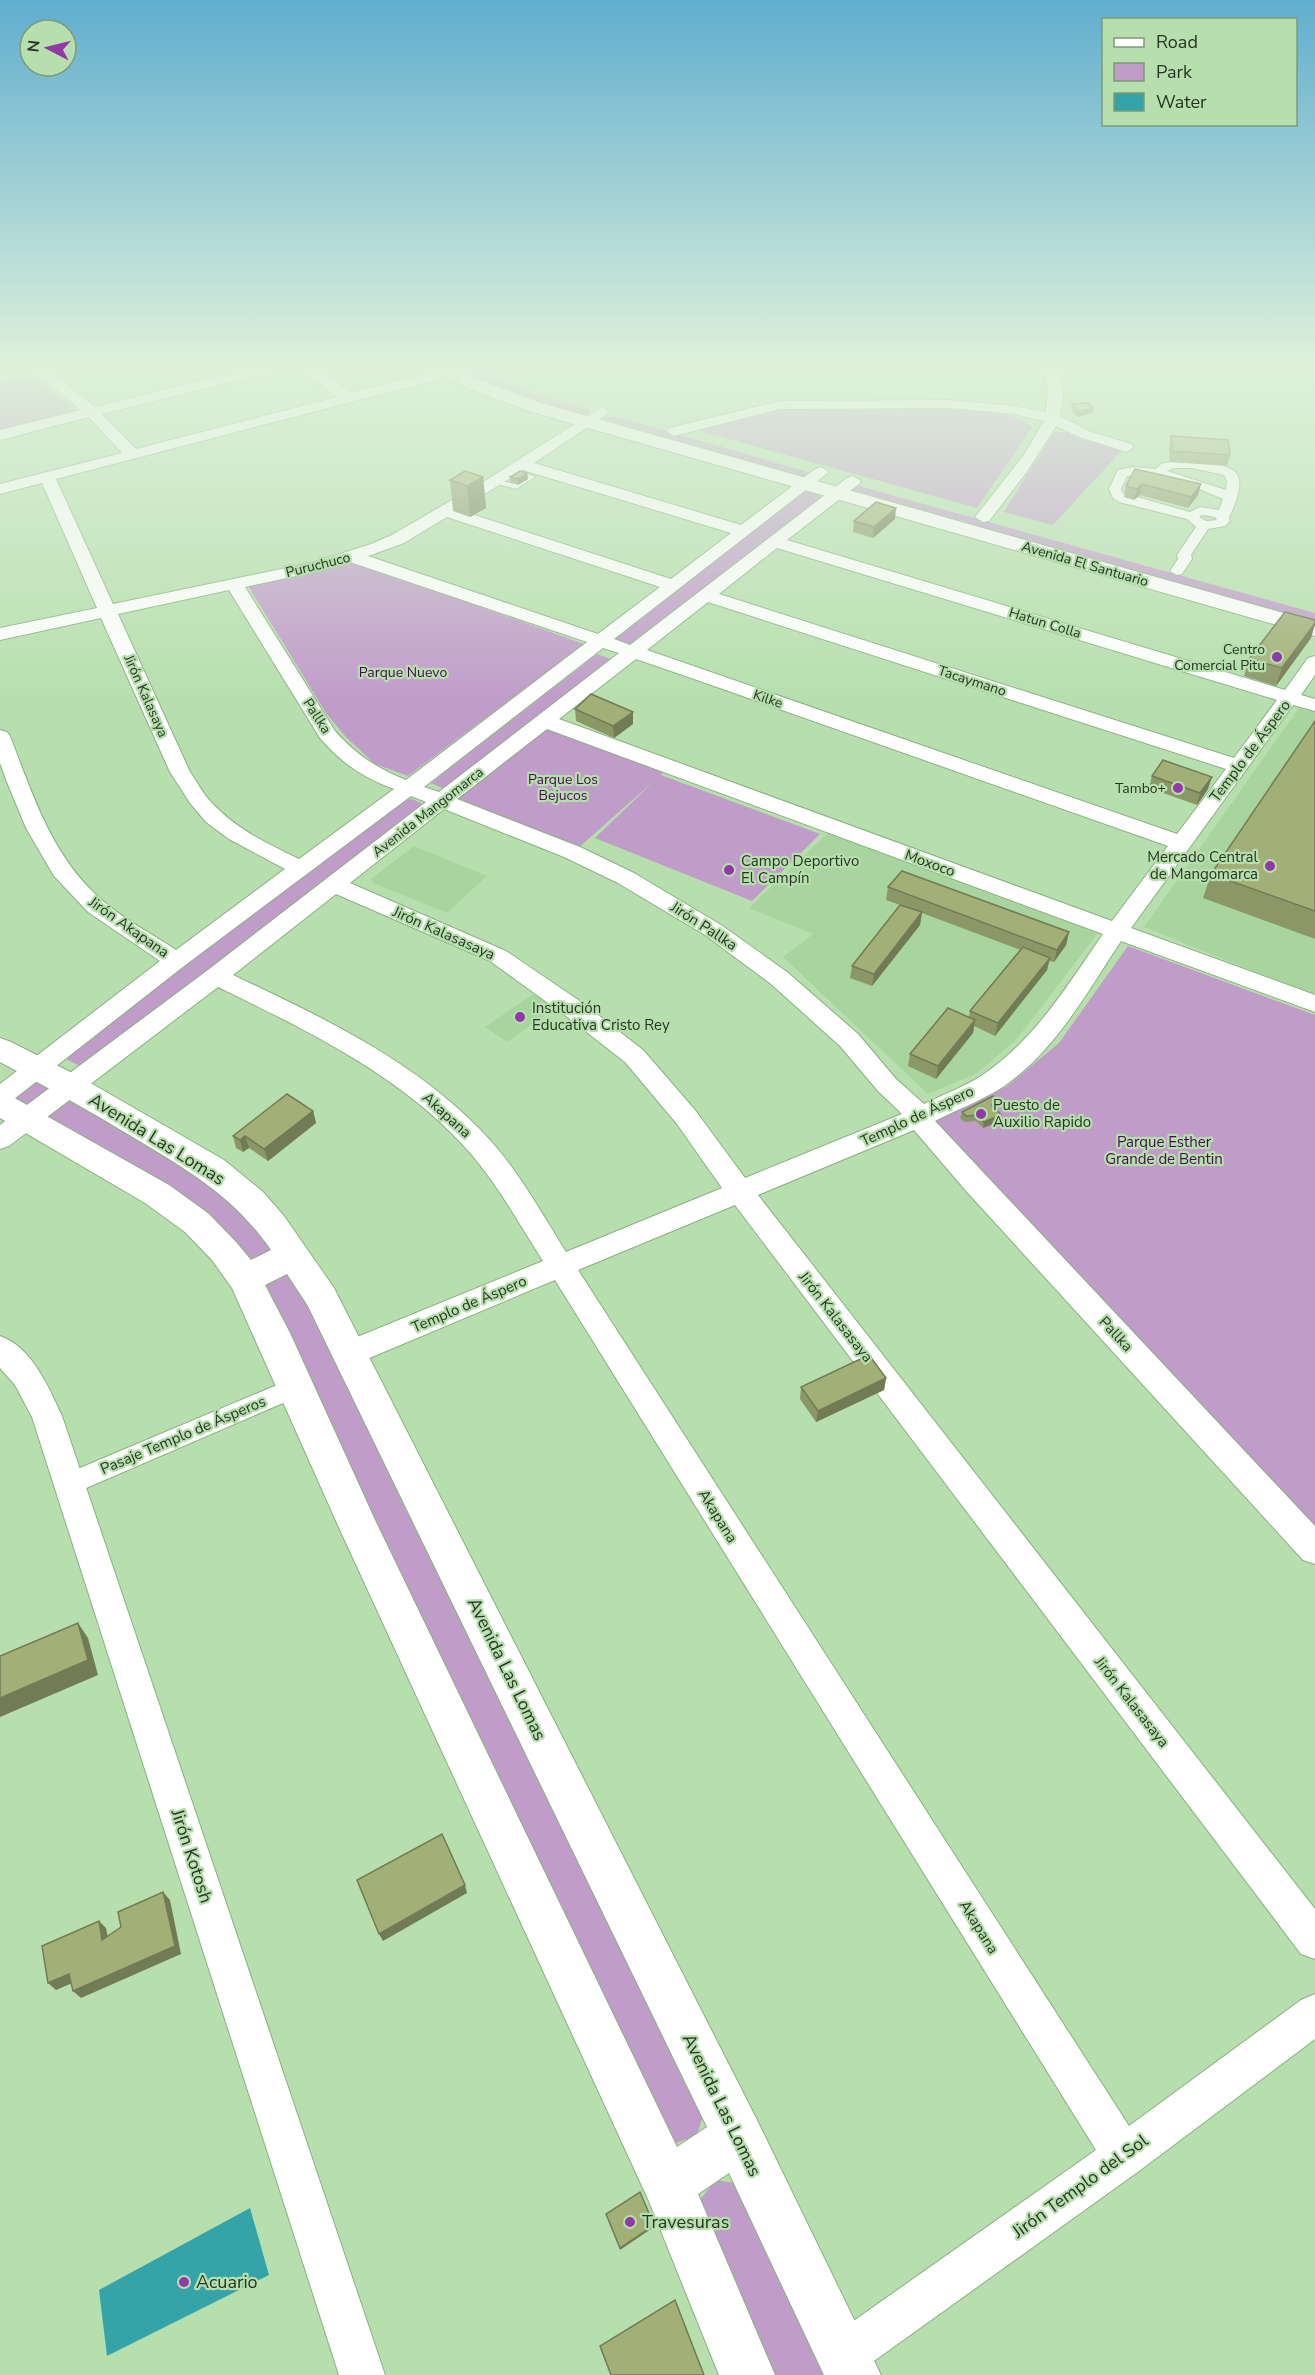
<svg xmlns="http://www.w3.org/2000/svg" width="1315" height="2375" font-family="'Nunito Sans',sans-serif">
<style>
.built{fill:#a8d59e}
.green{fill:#c09cc9}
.water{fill:#35a4a9}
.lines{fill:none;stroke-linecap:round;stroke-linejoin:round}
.service-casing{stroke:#8ab081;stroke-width:2}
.pedestrian-casing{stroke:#8ab081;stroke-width:2}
.minor-casing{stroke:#8ab081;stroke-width:2}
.tertiary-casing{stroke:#8ab081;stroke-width:2}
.service{fill:#fff;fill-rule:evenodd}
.pedestrian{fill:#fff;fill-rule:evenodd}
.minor{fill:#fff;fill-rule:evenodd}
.tertiary{fill:#fff;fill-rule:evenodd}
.wall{fill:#8b9767}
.shaded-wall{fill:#717b54}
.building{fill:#a2b078;stroke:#717b54;stroke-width:1.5}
.poi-dot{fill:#9139a6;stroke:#b7dfae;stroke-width:2}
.labels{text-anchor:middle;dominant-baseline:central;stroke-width:4.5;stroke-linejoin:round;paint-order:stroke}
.far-street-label{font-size:14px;fill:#273623;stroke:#b7dfae}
.far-poi-label{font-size:14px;fill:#273623;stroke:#b7dfae;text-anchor:end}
.far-park-label{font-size:14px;fill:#440c50;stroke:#b7dfae}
.street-label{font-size:15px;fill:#273623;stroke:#b7dfae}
.poi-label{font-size:15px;fill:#273623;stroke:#b7dfae;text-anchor:start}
.park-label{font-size:15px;fill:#440c50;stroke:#b7dfae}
.near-street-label{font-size:18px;fill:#273623;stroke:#b7dfae}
.near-poi-label{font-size:18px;fill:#273623;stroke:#b7dfae;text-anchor:start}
</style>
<rect width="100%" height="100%" fill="#b7dfae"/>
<g class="built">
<polygon points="1299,708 1315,712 1315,996 1144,927"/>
<polygon points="829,832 1098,933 1016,1040 977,1073 928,1094 783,957 813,934 749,908"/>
<polygon points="414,846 487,876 447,913 373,883 371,879"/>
<polygon points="533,994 555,1008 507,1042 485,1027"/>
</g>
<g class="green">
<polygon points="471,370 479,371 532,393 589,410 589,412 584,416 496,390 465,372"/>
<polygon points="30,376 80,412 0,431 0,383"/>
<path d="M807,406C852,406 1004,397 1032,428L977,508L700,431C732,414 771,410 807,406Z"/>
<polygon points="608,417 618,417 808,472 809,475 803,479 601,421"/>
<polygon points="1054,432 1067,432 1080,439 1123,449 1053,525 1004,512"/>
<polygon points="851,486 859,486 1315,613 1315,627 848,493"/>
<polygon points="809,491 821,493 820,498 626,647 610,640 803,492"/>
<polygon points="350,560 584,644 408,776 375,764 346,737 326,713 247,584"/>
<polygon points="597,654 614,660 447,790 431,783"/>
<polygon points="554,728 664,772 661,775 820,834 752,901 595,838 654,781 577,849 460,799 458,794 544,729"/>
<polygon points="412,799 421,803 421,808 86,1069 64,1058 403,800"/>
<polygon points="1128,946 1315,1015 1315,1534 931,1123 1007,1086 1059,1043"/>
<polygon points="37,1082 46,1086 48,1090 35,1105 18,1106 13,1094 31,1083"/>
<polygon points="59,1102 71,1102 187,1165 211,1182 272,1243 270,1254 252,1262 47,1120 47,1115"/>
<polygon points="284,1272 298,1275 704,2112 697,2135 671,2145 260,1293 266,1281"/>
<polygon points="716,2180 741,2184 833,2375 765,2375 698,2202"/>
</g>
<polygon class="water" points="250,2208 269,2275 107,2356 99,2290"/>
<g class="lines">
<defs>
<polygon id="service" points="515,467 520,471 535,477 516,489 490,482 494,480 515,484 525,478 514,475 511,469"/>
<g id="pedestrian">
<path d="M1174,461C1188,460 1232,462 1238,476C1243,488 1233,508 1229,518L1230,521L1225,526L1208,529L1191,555L1192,559L1182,574L1177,575L1170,571L1178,559L1177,555L1196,527L1187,519L1119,502L1113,498L1109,489L1118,470L1133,467L1156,469L1161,464ZM1192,468L1224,475L1227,481L1226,490L1167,471L1174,468ZM1147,475L1188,484L1223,499L1219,510L1200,507L1190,512L1123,493L1121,489L1127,476ZM1202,515L1215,517L1217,520L1206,521L1199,517Z"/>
<polygon points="296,1377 304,1380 308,1387 304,1394 70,1495 61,1492 58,1484 61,1476"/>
</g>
<g id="minor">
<path d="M30,368H46L95,407L253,368H278L276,371L102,414L136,449L337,397L301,368H317L351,393L448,368H472L470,371L56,479L113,604L315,562L371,544L392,535L488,479L602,407L609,411L607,414L534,463L741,525L815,469L821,467L829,472L614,639L630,645L847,478L853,476L861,481L859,484L787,540L1285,690L1308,658L1315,656V675L1301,695L1315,699V711L1293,705L1131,928L1315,995V1012L1121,941C1086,994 1053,1055 998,1090C978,1102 956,1110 935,1121L1315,1526V1564L1303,1560L967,1192L914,1130L758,1195L1315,1909V1959L1301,1954L735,1205L578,1270L1129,2126L1301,2000L1315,1994V2039L1139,2171L860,2371C848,2375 840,2375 828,2371L821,2355L828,2339L1096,2150L555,1280L360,1362L350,1365L340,1362L335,1353L340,1344L543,1261C520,1225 499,1187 472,1155C405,1077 308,1031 218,987L9,1146L0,1149V1125L208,970L426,802L411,796L184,966L9,1103L0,1106V1084L160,961L88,912L54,876L26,828L7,782L0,763V730L7,732L10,736C33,796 53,859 103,901C125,920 152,934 176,950L285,869L229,839L206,822L190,803L170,772L101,618L0,640V628L97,608L42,483L0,494V484L122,453L89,417L0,440V430L81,410ZM523,470L731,533L671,579L459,510ZM447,517L660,587L598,634L368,556L404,543ZM777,548L1277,700L1234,758L719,594ZM350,562L587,642L406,780C378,769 355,754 335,731L245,587L319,571ZM229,590L320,738C341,763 364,778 394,789L299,859C268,844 236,829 212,803C203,794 197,782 190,772L118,614ZM708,602L1226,769L1177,834L647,650ZM603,648L619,653L439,792L424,787ZM636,659L697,680L1168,846L1112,921L559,719ZM547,729L1103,934C1067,986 1035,1040 981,1076C964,1087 942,1095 924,1104L896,1079L858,1034L787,972L721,925L634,873L580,847L457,799ZM444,809L564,857L618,883L705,935L771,984L840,1046L878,1091L902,1114L745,1178L695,1110L643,1050L584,1004L506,951L350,883ZM336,894L490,961L566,1016L625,1062L677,1124L722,1188L566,1252C542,1214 519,1172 489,1139C420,1063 324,1018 233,975Z"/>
<polygon points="1044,368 1058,368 1063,393 1060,416 1089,431 1131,444 1134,447 1126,452 1121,450 1079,437 1056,426 1026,473 989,521 983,522 975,517 1024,455 1044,421 1013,414 951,408 780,409 674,436 666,431 669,428 780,401 951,400 1013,406 1046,412 1048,393"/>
<path d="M0,1336C32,1347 49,1388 62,1416L385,2375H339L32,1417L15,1385L0,1368Z"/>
</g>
<g id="tertiary">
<polygon points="435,368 457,368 482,381 541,403 1315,622 1315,636 529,411 470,389"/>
<path d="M0,1038L11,1042L82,1078L224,1160L263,1192L284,1216L334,1288L756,2118L881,2375H824L729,2173L698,2194L775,2375H719L648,2199L341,1532L232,1288L212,1260L185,1232L145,1203L0,1118V1093L11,1096L169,1185L209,1214L236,1242L251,1260L271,1250C234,1196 186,1169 131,1136C88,1110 45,1086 0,1062ZM287,1274L308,1306L707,2127L677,2147L375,1520L290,1333L265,1285Z"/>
</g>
</defs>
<use href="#service" class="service-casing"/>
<use href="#pedestrian" class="pedestrian-casing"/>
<use href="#minor" class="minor-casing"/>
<use href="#tertiary" class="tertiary-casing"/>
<use href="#service" class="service"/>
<use href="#pedestrian" class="pedestrian"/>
<use href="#minor" class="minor"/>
<use href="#tertiary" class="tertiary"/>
</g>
<g class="wall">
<polygon points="1072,404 1092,413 1077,417 1071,409"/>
<polygon points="1171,436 1230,455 1227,466 1170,462 1169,447"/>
<polygon points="1135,469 1201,484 1198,495 1188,508 1140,495 1134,500 1124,497 1126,486"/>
<polygon points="527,473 528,479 518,485 510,482 510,477"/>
<polygon points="483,477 486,508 470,517 453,511 450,480"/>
<polygon points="895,519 873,538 853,532 854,521"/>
<polygon points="1315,620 1315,625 1311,638 1276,686 1244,676 1249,659"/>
<polygon points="575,709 633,724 614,738 576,721"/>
<polygon points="1315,721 1315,939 1203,898 1211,874"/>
<polygon points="1152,776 1208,789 1197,805 1149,788"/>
<polygon points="888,887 1069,932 1066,945 1054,962 1049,961 1047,970 995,1036 974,1026 973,1033 936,1079 908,1066 910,1054 969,1017 970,1011 1021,950 922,913 920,925 872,986 850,978 852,966 900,905 886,900"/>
<polygon points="995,1108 1001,1115 1000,1121 983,1128 976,1121 965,1122 960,1118 962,1112 996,1108"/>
<polygon points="313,1111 316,1123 268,1161 249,1148 243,1152 236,1148 233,1136"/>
<polygon points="886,1378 884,1390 816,1422 800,1399 801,1387"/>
</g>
<g class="shaded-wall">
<polygon points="1093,408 1092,413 1077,417 1078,412"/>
<polygon points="527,473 528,479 518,485 518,479"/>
<polygon points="483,477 486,508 470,517 467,486"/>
<polygon points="1142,484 1140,495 1134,500 1137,489"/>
<polygon points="1201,484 1198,495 1188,508 1191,497"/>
<polygon points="896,508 895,519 873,538 874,527"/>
<polygon points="1315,623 1311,638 1276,686 1282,668"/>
<polygon points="633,712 633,724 614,738 613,726"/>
<polygon points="1212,777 1208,789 1197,805 1200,793"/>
<polygon points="922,912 920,925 872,986 874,974"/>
<polygon points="1069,932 1066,945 1054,962 1057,950"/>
<polygon points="1050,958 1047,970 995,1036 998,1023"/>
<polygon points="975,1020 973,1033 936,1079 938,1066"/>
<polygon points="997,1101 996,1108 991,1111 992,1105"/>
<polygon points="313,1111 316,1123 268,1161 264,1149"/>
<polygon points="1001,1115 1000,1121 983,1128 984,1122"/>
<polygon points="245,1136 249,1148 243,1152 240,1140"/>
<polygon points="886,1378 884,1390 816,1422 818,1411"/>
<polygon points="78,1623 88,1638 98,1675 0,1717 0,1698"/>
<polygon points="465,1885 467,1893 383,1941 379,1934"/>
<polygon points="163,1892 170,1900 181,1954 81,1998 73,1991"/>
<polygon points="99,1921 106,1928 110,1947 102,1940"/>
<polygon points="69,1974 77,1981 56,1990 48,1983"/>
<polygon points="654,2225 654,2227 620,2250 620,2248"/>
</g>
<g class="building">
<polygon points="1088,403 1093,408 1078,412 1072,404"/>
<polygon points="1171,436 1228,440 1230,455 1173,451"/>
<polygon points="1135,469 1201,484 1191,497 1142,484 1137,489 1126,486"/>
<polygon points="465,471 483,477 467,486 450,480"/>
<polygon points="520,471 527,473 518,479 510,477"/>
<polygon points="876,502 896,508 874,527 854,521"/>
<polygon points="1285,612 1315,620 1315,623 1282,668 1249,659"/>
<polygon points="591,694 633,712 613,726 575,709"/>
<polygon points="1315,721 1315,911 1211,874"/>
<polygon points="1163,760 1212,777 1200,793 1152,776"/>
<polygon points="902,871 1069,932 1057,950 888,887"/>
<polygon points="900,905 922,912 874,974 852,966"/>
<polygon points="1023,947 1050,958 998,1023 970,1011"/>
<polygon points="948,1008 975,1020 938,1066 910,1054"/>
<polygon points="287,1094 313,1111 264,1149 245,1136 240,1140 233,1136"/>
<polygon points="993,1096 997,1101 992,1105 1001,1115 984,1122 978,1115 966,1116 962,1112"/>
<polygon points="869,1355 886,1378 818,1411 801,1387"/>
<polygon points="78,1623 88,1660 0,1698 0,1656"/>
<polygon points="442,1834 465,1885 379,1934 357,1880"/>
<polygon points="163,1892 175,1946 73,1991 69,1974 48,1983 42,1946 99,1921 102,1940 121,1927 118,1912"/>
<polygon points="640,2192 654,2225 620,2248 606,2214"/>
<polygon points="675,2300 704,2375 611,2375 600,2346"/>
</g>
<linearGradient id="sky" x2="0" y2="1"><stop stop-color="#60aecf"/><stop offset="0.52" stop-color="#dff1db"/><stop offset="1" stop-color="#dff1db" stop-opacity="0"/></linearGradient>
<rect width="1315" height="701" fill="url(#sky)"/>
<g class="poi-dot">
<circle cx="1277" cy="657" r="6"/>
<circle cx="1178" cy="788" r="6"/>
<circle cx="1270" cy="866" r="6"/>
<circle cx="729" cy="870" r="6"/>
<circle cx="520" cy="1017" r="6"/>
<circle cx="981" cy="1114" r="6"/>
<circle cx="630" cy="2222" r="6"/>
<circle cx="184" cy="2282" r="6"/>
</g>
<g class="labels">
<g class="far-street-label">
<text transform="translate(1085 564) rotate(16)">Avenida El Santuario</text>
<text transform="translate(318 565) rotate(-14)">Puruchuco</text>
<text transform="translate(1045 623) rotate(17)">Hatun Colla</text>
<text transform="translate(972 681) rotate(18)">Tacaymano</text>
<text transform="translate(146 696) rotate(66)">Jirón Kalasaya</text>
<text transform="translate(768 699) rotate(19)">Kilke</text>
<text transform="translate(317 716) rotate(57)">Pallka</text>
<text transform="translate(428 812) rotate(-38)">Avenida Mangomarca</text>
</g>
<g class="far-poi-label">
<text x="1265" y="649">Centro<tspan x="1265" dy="16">Comercial Pitu</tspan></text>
<text x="1166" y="788">Tambo+</text>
</g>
<g class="far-park-label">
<text x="403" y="672">Parque Nuevo</text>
<text x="563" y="779">Parque Los<tspan x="563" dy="16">Bejucos</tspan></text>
</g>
<g class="street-label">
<text transform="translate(1250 751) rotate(-53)">Templo de Áspero</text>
<text transform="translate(930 863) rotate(20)">Moxoco</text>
<text transform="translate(704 926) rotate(33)">Jirón Pallka</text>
<text transform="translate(129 927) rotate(35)">Jirón Akapana</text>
<text transform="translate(444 933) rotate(24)">Jirón Kalasasaya</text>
<text transform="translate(447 1115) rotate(42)">Akapana</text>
<text transform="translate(917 1116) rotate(-25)">Templo de Áspero</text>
<text transform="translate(469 1304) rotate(-23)">Templo de Áspero</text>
<text transform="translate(836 1317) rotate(52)">Jirón Kalasasaya</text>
<text transform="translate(1116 1334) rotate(47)">Pallka</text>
<text transform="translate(183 1435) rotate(-23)">Pasaje Templo de Ásperos</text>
<text transform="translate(718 1516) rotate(58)">Akapana</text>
<text transform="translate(1132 1702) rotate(52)">Jirón Kalasasaya</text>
<text transform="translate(979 1927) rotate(58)">Akapana</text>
</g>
<g class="poi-label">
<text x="1258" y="857" text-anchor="end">Mercado Central<tspan x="1258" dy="17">de Mangomarca</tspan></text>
<text x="741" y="861">Campo Deportivo<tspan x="741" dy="17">El Campín</tspan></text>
<text x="532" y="1008">Institución<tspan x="532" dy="17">Educativa Cristo Rey</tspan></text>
<text x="993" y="1105">Puesto de<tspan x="993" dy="17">Auxilio Rapido</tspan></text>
</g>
<g class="park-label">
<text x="1164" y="1142">Parque Esther<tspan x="1164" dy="17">Grande de Bentin</tspan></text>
</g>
<g class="near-street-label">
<text transform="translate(157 1139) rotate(32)">Avenida Las Lomas</text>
<text transform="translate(507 1669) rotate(64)">Avenida Las Lomas</text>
<text transform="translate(192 1856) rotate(72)">Jirón Kotosh</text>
<text transform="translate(722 2105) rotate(64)">Avenida Las Lomas</text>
<text transform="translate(1080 2186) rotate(-36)">Jirón Templo del Sol</text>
</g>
<g class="near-poi-label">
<text x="642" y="2222">Travesuras</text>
<text x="196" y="2282">Acuario</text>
</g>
</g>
<rect x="1102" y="18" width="195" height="108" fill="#b7dfae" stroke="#7d9b76" stroke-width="1.5"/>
<rect x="1114" y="38" width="30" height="9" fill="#ffffff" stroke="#7d9b76" stroke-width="1.5"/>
<text x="1156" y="48" font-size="18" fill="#273623">Road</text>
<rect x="1114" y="63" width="30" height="18" fill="#c09cc9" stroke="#7d9b76" stroke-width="1.5"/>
<text x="1156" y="78" font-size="18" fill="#273623">Park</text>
<rect x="1114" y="93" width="30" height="18" fill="#35a4a9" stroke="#7d9b76" stroke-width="1.5"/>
<text x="1156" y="108" font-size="18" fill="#273623">Water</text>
<g transform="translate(48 48) rotate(277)"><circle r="28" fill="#b7dfae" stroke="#7d9b76" stroke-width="1.5"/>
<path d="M0-4.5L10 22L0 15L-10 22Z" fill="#9139a6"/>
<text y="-9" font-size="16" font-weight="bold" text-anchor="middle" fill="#273623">N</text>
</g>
</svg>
